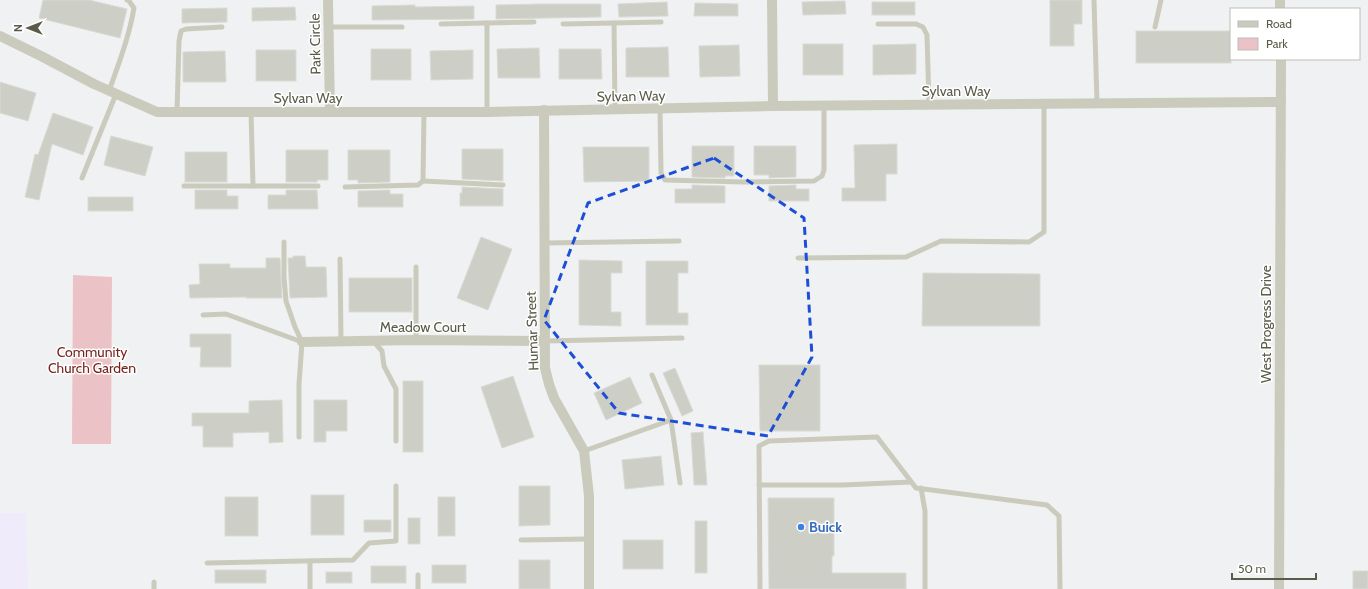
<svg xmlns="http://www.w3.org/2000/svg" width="1368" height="589" font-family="Cabin,sans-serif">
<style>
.commercial{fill:#efebfb}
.green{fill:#ebc2c5}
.building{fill:#cdcfc7;stroke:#d9dad4}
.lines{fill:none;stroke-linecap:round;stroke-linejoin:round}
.lane{stroke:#cbcbbd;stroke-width:5}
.street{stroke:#cbcbbd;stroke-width:10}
.marked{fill:none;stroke:#1d4ed8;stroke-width:3;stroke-dasharray:8 5;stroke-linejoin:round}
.shop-dot{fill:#3f7fe0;stroke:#fff;stroke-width:1.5}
.labels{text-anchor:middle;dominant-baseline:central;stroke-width:3;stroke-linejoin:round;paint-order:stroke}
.street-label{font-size:14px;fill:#5b5b49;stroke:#fff}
.park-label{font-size:14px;fill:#77241f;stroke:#fff}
.shop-label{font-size:14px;font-weight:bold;fill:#366cbe;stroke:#fff;text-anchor:start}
</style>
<rect width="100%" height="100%" fill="#f0f1f2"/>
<polygon class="commercial" points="0,513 26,513 28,589 0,589"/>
<polygon class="green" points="73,275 112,277 111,444 72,444"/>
<g class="building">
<polygon points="43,0 89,0 127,9 120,38 39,18"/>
<polygon points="1050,0 1082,0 1082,24 1074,24 1074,46 1050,46"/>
<polygon points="845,1 846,14 803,15 802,2"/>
<polygon points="667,2 668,16 619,17 618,4"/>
<rect x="872" y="2" width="43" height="13"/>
<polygon points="695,3 738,4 738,16 694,16"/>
<polygon points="540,4 601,4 601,17 496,19 496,5"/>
<polygon points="415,5 415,7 474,6 474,19 372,20 372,6"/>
<polygon points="295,7 296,20 252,21 252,8"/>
<polygon points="227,8 227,22 182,23 182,9"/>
<rect x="1136" y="31" width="95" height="32"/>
<rect x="803" y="44" width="40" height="31"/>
<polygon points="916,44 916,74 873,75 873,45"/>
<polygon points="739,45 740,76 700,77 699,46"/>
<polygon points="668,47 669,77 626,77 626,48"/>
<polygon points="539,48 540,78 498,78 497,49"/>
<rect x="371" y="49" width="40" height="31"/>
<polygon points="559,49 601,49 602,79 559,79"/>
<rect x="256" y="50" width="40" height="31"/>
<polygon points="473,50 473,79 431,80 430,51"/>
<polygon points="225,51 226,82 183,82 183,52"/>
<polygon points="0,82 36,93 28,121 0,113"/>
<polygon points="53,113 93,127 83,155 52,144 39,200 25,197 35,154 38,155"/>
<polygon points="111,136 153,147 145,176 104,165"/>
<polygon points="897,144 897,174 886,174 886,201 842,201 842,188 855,188 854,145"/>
<polygon points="692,146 734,146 734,176 725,176 725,178 692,177"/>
<polygon points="754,146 796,146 796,177 769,178 769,175 754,175"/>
<polygon points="583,147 649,147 649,181 584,182"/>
<polygon points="462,149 503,149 503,181 462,179"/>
<polygon points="286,150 328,150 328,180 317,180 317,182 286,182"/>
<polygon points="348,150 390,150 390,182 358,183 358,180 348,180"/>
<rect x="185" y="152" width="42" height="30"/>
<polygon points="692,185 725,186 725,203 675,203 675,189 692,189"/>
<polygon points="796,185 796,189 809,189 809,201 769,201 769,186"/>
<polygon points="462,187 503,189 503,206 460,206 460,193 462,193"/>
<polygon points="195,190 227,190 227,196 238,196 238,209 195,209"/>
<polygon points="286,190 317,190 318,209 268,209 268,195 286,195"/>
<polygon points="390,190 390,194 403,194 403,207 358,207 358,191"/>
<rect x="88" y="197" width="45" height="14"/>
<polygon points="481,237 512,249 488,310 457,298"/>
<polygon points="293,256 305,256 306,267 326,267 327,297 290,298 288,258 293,258"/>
<polygon points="266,258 280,258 282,298 246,298 246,297 190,298 189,285 200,284 199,264 230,264 230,268 266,268"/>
<polygon points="579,260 622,261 622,273 611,273 611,312 621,312 621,326 579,325"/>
<polygon points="646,261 688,261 688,273 678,273 678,313 688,313 688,325 646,325"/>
<polygon points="923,273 1040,274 1040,326 922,326"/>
<rect x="349" y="278" width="63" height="34"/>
<polygon points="190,334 231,334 231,367 200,367 201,347 190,347"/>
<polygon points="759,365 820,365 820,431 760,431"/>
<polygon points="675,368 693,411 682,416 663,373"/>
<polygon points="513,376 534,437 502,448 481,387"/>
<polygon points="630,377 642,403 606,420 594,393"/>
<rect x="403" y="381" width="20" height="71"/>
<polygon points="282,400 283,442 269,443 269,432 233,433 233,447 203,447 203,426 192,426 192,413 249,413 249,401"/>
<polygon points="314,400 347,400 347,431 326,431 326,442 314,442"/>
<polygon points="703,432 707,485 694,485 691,433"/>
<polygon points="661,456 664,485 625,489 622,460"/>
<polygon points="519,486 550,486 550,525 519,526"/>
<rect x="311" y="495" width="33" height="40"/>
<rect x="225" y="497" width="33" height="39"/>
<rect x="438" y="497" width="17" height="39"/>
<polygon points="768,498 834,498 834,556 832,556 832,573 906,573 906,589 769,589"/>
<rect x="408" y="518" width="12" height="26"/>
<rect x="364" y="520" width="27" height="12"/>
<rect x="695" y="521" width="12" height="52"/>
<rect x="623" y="540" width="40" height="29"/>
<rect x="519" y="560" width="31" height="29"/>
<rect x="432" y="565" width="34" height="18"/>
<rect x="371" y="566" width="35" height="17"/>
<rect x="215" y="570" width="51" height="13"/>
<rect x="1353" y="571" width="15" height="18"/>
<rect x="326" y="572" width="26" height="11"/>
</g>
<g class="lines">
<g class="lane">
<polyline points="1094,0 1097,103"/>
<polyline points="614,23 661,22"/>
<polyline points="441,24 534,22"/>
<polyline points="563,24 614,23 615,110"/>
<polyline points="878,24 916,24 923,27 927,35 929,105"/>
<polyline points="328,27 402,27"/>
<polyline points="1155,27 1161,0"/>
<path d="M109,91C119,63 129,37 134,8L129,1L127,0"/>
<polyline points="660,109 661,173 665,180 744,182 814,181 822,176 824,170 824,106"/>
<polyline points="177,112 179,41 181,31 186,29 222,27"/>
<polyline points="251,112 253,186 318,186"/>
<polyline points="487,112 487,23"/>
<polyline points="82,178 116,94"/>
<polyline points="423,181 503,185"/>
<polyline points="184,186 253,186"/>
<polyline points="345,187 418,185 423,181 424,112"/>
<polyline points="284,242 284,278 286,301 295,327 302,342 299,384 299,437"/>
<polyline points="545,243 679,241"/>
<polyline points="798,258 906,257 941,241 1029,242 1044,232 1044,104"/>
<polyline points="340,259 341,341"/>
<polyline points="416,267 416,340"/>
<polyline points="203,315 226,314 302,342"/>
<polyline points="545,341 682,338"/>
<polyline points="374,342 382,351 384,366 396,389 396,441"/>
<polyline points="671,420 680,483"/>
<polyline points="584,451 671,420 652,375"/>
<polyline points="759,485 843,485 911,482"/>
<polyline points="921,488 925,511 925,589"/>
<polyline points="521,540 589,539"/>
<polyline points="207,563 353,560 369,543 396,541 396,486"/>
<polyline points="154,589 154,582"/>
<polyline points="310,589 310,561"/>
<polyline points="418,589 418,575"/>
<polyline points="760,589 759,446 769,441 877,437 916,488 1047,505 1059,516 1060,589"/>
</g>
<g class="street">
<polyline points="328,0 330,112"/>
<polyline points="772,0 773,106"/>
<polyline points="1280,0 1280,9"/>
<polyline points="0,36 41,56 94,84 157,112 487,112 773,106 1281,102"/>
<polyline points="544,110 545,368 549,384 554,398 584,451 589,496 589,589"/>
<polyline points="302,342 416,340 545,341"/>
<polyline points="1279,589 1281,59"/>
</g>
</g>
<path class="marked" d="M714,158L804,218L812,357L768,436L619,413L544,320L588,203Z"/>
<circle class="shop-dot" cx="801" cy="527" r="4"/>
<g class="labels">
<g class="street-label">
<text transform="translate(315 44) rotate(-91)">Park Circle</text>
<text x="956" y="91">Sylvan Way</text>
<text transform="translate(631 96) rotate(-1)">Sylvan Way</text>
<text x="308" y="98">Sylvan Way</text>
<text transform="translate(1266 324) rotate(-90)">West Progress Drive</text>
<text x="423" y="327">Meadow Court</text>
<text transform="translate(532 331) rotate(-92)">Humar Street</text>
</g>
<g class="park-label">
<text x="92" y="352">Community<tspan x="92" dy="16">Church Garden</tspan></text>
</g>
<g class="shop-label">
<text x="809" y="527">Buick</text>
</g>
</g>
<rect x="1230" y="8" width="130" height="52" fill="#ffffff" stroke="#bdbdb6"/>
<rect x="1238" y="21" width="20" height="6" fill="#cbcbbd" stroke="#bdbdb6"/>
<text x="1266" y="28" font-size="12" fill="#5b5b49">Road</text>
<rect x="1238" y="38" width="20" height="12" fill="#ebc2c5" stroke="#bdbdb6"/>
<text x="1266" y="48" font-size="12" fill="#5b5b49">Park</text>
<g transform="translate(28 28) rotate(270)" stroke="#ffffff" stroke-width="3" paint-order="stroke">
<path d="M0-3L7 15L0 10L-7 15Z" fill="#5b5b49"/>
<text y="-6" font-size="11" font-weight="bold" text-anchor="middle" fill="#5b5b49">N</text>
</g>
<path d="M1232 573v6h84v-6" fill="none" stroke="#5b5b49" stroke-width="2"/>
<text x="1238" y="573" font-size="12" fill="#5b5b49" stroke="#ffffff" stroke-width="3" paint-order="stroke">50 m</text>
</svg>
